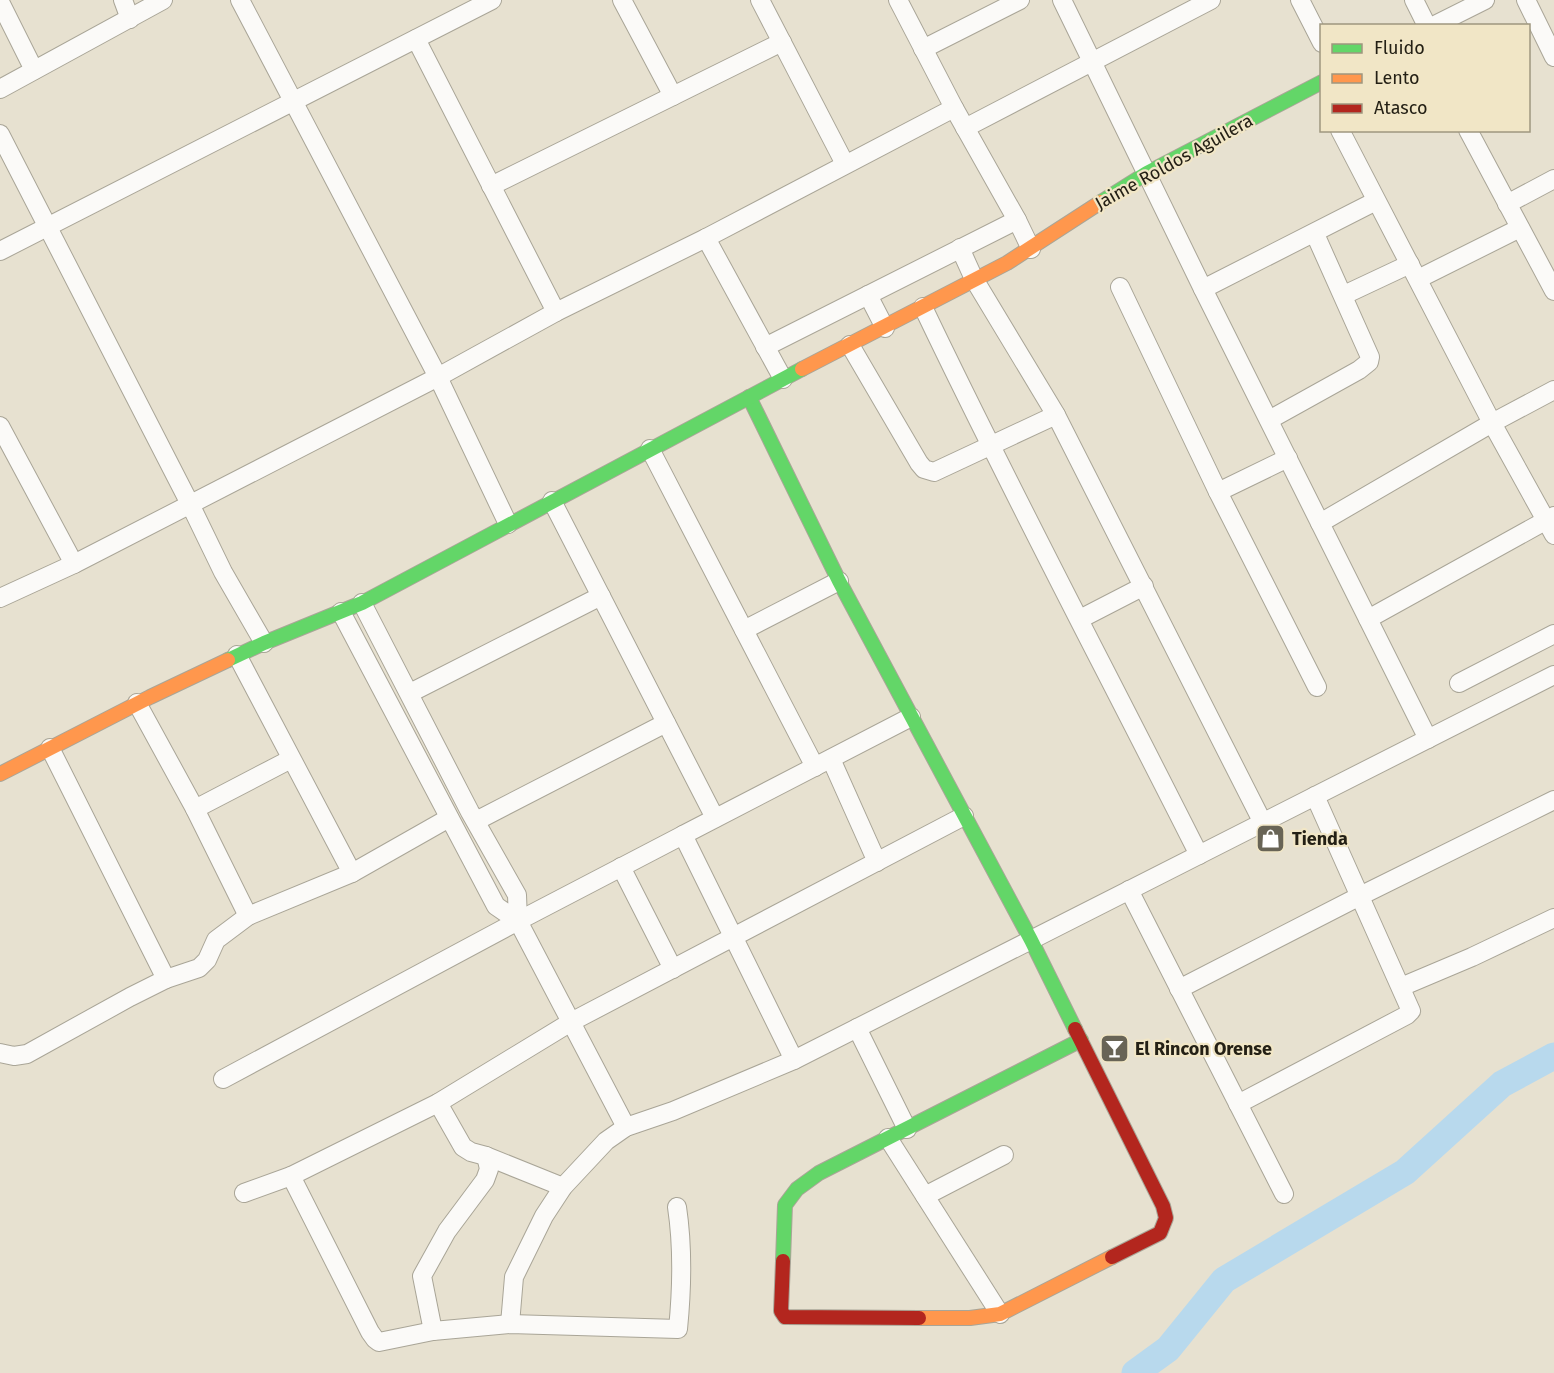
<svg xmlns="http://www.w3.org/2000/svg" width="1554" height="1373" font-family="'Fira Sans',sans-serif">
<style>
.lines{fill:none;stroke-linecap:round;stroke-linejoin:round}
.river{stroke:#b8d9ed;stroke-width:27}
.street-casing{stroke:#a9a597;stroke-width:20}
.fast-casing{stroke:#a9a597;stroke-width:16}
.slow-casing{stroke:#a9a597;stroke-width:16}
.jam-casing{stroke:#a9a597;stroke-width:16}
.street{stroke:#fbfaf8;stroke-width:18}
.fast{stroke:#63d668;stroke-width:14}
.slow{stroke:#ff974d;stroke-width:14}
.jam{stroke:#b3261e;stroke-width:14}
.labels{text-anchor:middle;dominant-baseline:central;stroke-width:4.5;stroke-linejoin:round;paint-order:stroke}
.street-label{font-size:18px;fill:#242015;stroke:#f1e6c6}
.poi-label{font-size:18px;font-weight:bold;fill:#242015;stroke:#f1e6c6;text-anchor:start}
</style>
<rect width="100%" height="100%" fill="#e7e1d0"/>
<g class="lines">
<polyline class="river" points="1135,1373 1168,1349 1224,1280 1405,1172 1502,1084 1554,1056"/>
<defs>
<g id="street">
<polyline points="123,0 130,19"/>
<polyline points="240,0 438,377 508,524"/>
<polyline points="622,0 673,96"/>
<polyline points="760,0 845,164"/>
<polyline points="898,0 954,108 1017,220 1031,249"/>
<polyline points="1062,0 1203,289 1428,739"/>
<polyline points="1300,0 1322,43"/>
<polyline points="1414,0 1427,26"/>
<polyline points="1526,0 1554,57"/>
<polyline points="0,2 34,70"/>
<polyline points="1433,26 1485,0"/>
<polyline points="416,39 556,312"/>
<polyline points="923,49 1020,0"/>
<polyline points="0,89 163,0"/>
<polyline points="965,128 1211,0"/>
<polyline points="1340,130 1492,423 1554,535"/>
<polyline points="1468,130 1554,291"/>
<polyline points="0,134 190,504 223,572 264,643"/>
<polyline points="491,186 782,42"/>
<polyline points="1507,204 1554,179"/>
<polyline points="706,238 783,379"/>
<polyline points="960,248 974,279 1056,415 1263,823"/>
<polyline points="0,251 492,0"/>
<polyline points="1418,279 1520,228"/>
<polyline points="1120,287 1218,492 1317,687"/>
<polyline points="1203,289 1376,201"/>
<polyline points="868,295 885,328"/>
<polyline points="1344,295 1410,264"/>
<path d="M923,307C1011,492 1107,672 1199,855"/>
<polyline points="850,345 919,463 924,469 934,472 1056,415"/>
<polyline points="765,347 1017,220"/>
<polyline points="1269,420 1359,370 1369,362 1370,357 1315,234"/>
<polyline points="0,426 74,564"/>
<polyline points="650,449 815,767"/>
<polyline points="1218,492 1288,458"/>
<polyline points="552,501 715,818"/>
<polyline points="1320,523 1492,423 1554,390"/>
<polyline points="0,598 74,564 438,377 556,312 706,238 954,108"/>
<polyline points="341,612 496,906 518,921 517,895 470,812 362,603"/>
<polyline points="1080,619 1144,586"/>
<polyline points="1368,619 1554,516"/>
<polyline points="744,630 839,581"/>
<polyline points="237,655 352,873"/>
<polyline points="1459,683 1554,634"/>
<polyline points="410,693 601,596"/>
<polyline points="137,703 195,809 248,916"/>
<polyline points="50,748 166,979"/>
<polyline points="831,759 877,862"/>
<polyline points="195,809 291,759"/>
<polyline points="476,821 666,723"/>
<polyline points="621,867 673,969"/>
<polyline points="1129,890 1284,1194"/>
<polyline points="1401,987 1472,957 1554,918"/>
<polyline points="1179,989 1360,896 1554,800"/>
<polyline points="857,1028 907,1129"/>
<polyline points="0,1053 14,1056 27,1054 130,997 166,979 199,968 207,960 216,940 248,916 352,873 449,818"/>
<polyline points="794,1060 683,835 911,717"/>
<polyline points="223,1079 518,921"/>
<polyline points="438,1103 463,1147 471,1152 486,1156 563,1187"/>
<polyline points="1238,1104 1407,1015 1411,1011 1315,796"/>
<polyline points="626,1127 518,921 683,835"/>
<polyline points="888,1138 1000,1314"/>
<path d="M291,1176L370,1332L375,1339L379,1342L433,1331L510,1324L678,1329C682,1289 683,1247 677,1207"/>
<polyline points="244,1193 291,1176 438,1103 571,1022 964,816"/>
<polyline points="925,1196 1004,1155"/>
<polyline points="510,1324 514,1277 544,1216 563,1187 606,1141 626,1127 673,1111 794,1060 1554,675"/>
<polyline points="433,1331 422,1276 447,1231 485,1180 489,1169 486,1156"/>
</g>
<g id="fast">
<polyline points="1101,202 1147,173 1322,82"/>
<polyline points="749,397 839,581 1031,940 1075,1029"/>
<polyline points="228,660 264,643 362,603 802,369"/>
<polyline points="783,1261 785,1205 797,1189 819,1173 1081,1040"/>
</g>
<g id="slow">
<polyline points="802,369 1007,263 1101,202"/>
<polyline points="0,774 150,697 228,660"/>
<polyline points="919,1318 970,1318 1000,1314 1112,1257"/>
</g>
<g id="jam">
<polyline points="1075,1029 1163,1206 1166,1218 1160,1233 1112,1257"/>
<polyline points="783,1261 781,1311 785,1317 919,1318"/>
</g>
</defs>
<use href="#street" class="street-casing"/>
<use href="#fast" class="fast-casing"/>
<use href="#slow" class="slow-casing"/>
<use href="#jam" class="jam-casing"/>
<use href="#street" class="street"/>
<use href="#fast" class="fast"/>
<use href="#slow" class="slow"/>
<use href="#jam" class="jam"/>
</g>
<defs>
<symbol id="shop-square" viewBox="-11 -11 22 22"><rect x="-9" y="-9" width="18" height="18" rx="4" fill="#686456" stroke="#f1e6c6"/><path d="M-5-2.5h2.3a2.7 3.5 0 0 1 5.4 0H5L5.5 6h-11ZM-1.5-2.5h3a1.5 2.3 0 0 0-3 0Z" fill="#fff"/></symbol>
<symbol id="bar-square" viewBox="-11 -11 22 22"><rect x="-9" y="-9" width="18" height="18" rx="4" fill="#686456" stroke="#f1e6c6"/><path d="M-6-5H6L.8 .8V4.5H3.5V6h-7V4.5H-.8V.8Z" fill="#fff"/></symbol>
</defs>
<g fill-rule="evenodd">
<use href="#shop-square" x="1254" y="822" width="33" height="33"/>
<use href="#bar-square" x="1098" y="1032" width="33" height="33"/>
</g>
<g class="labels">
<g class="street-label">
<text transform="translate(1174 162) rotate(-29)">Jaime Roldos Aguilera</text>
</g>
<g class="poi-label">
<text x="1292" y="839">Tienda</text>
<text x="1135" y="1049">El Rincon Orense</text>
</g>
</g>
<rect x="1320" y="24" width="210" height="108" fill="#f1e6c6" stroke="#9f977f" stroke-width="1.5"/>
<rect x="1332" y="44" width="30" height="9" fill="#63d668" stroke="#9f977f" stroke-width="1.5"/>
<text x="1374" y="54" font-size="18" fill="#242015">Fluido</text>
<rect x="1332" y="74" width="30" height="9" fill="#ff974d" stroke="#9f977f" stroke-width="1.5"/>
<text x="1374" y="84" font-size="18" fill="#242015">Lento</text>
<rect x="1332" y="104" width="30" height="9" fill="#b3261e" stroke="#9f977f" stroke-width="1.5"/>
<text x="1374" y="114" font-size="18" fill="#242015">Atasco</text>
</svg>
